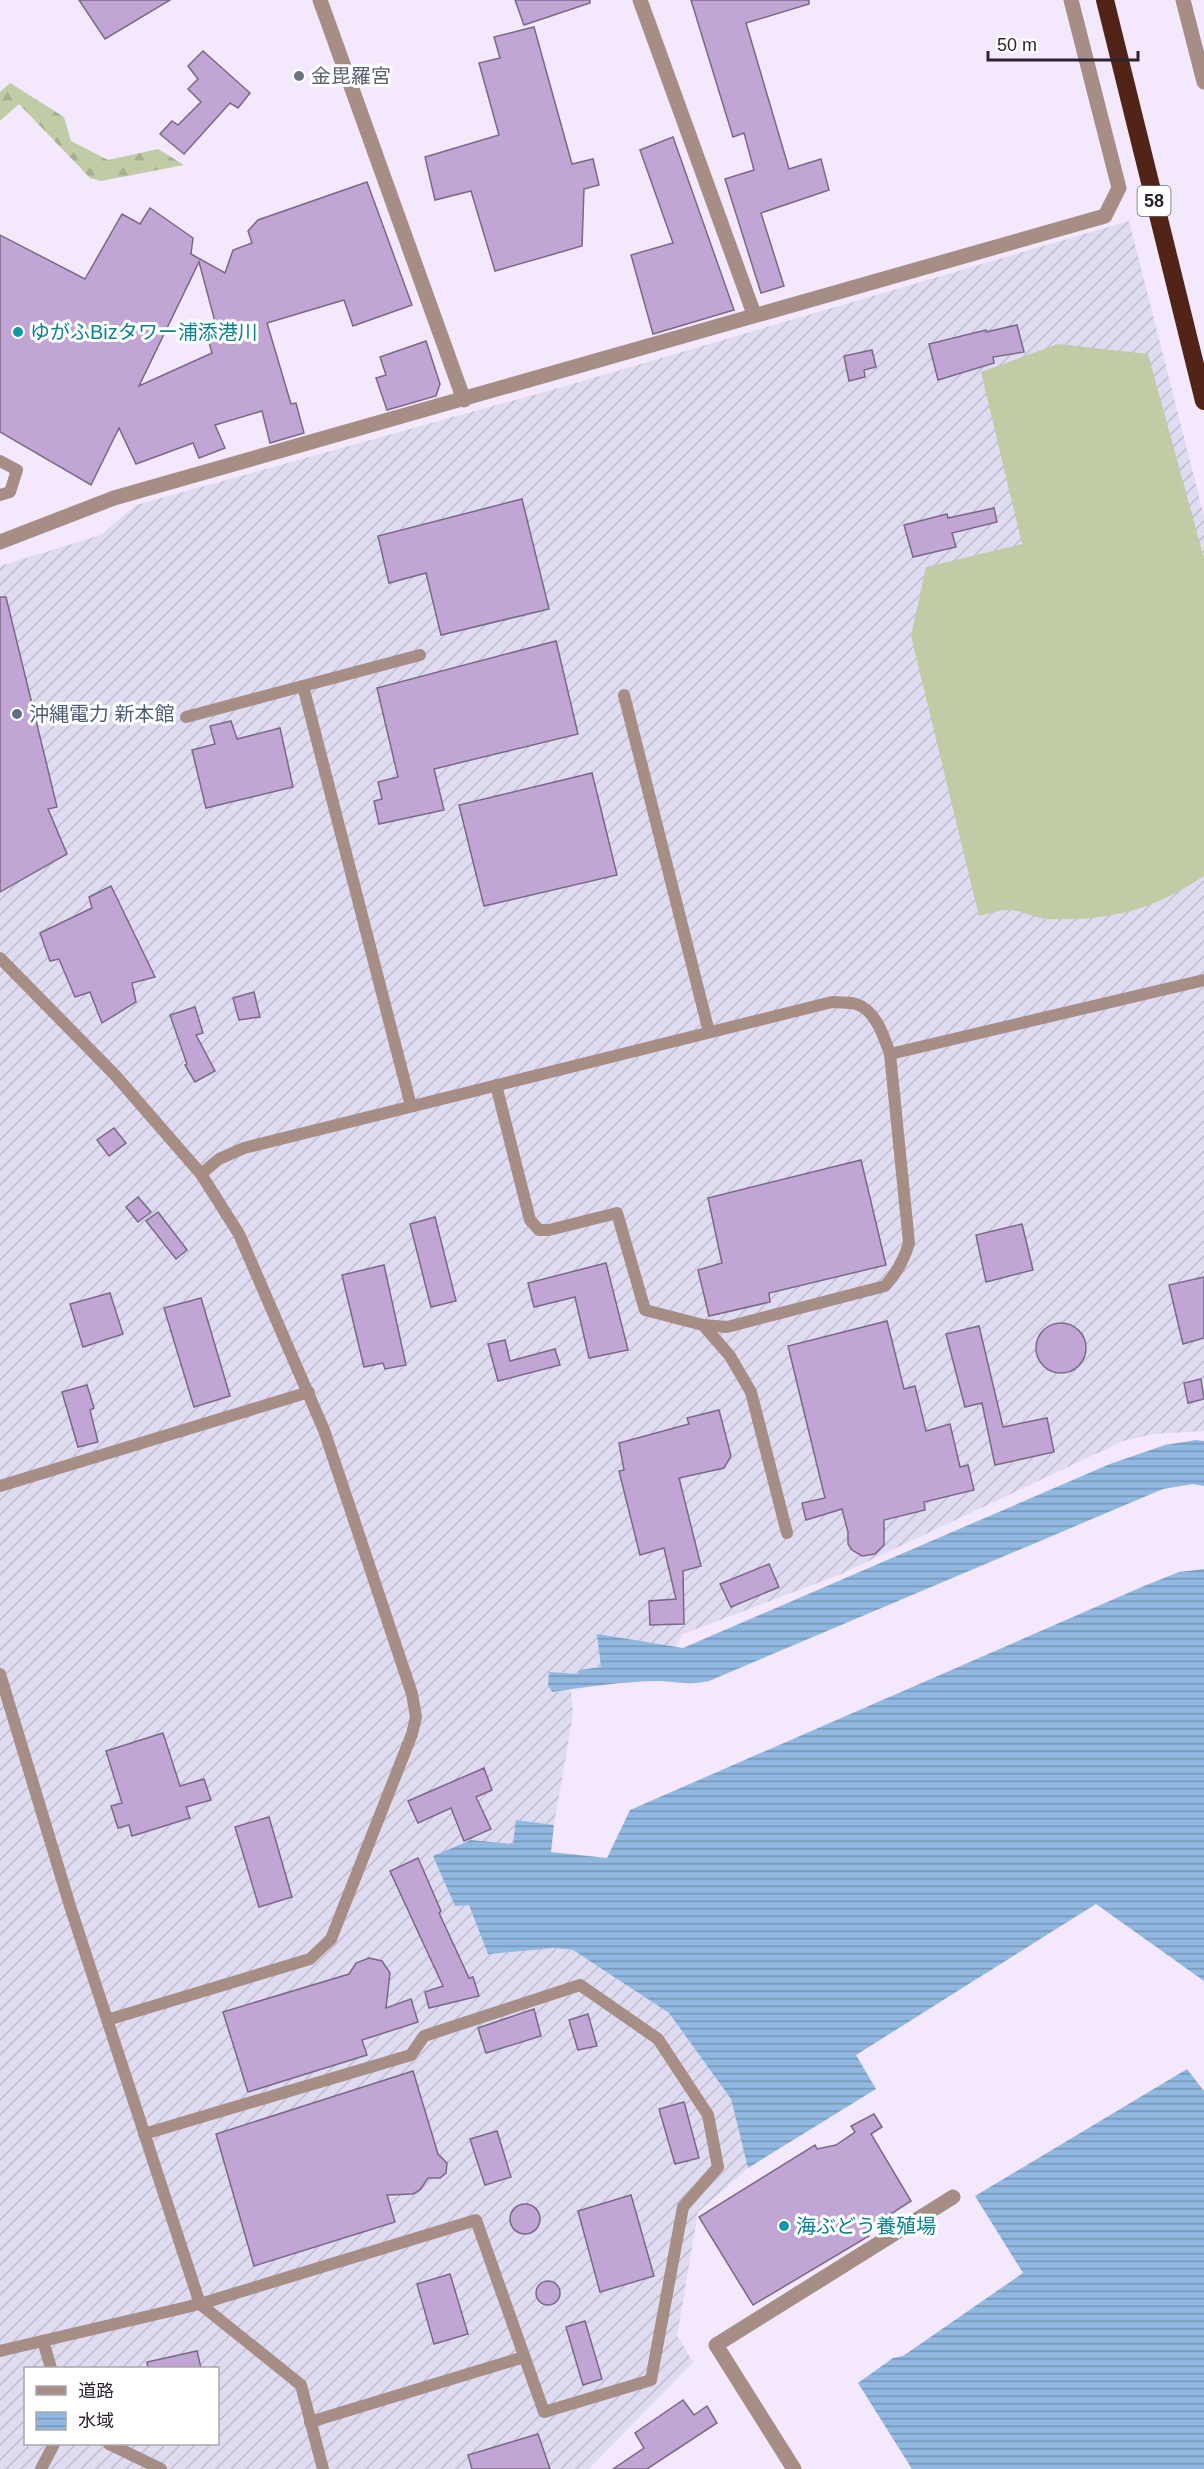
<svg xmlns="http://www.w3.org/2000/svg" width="1204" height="2469" font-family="Helvetica,'Noto Sans JP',sans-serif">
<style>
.industrial{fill:url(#industrial-furrows);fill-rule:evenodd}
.grass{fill:#c1cca7}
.forest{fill:url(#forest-firs)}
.water{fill:url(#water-rules)}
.building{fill:#c1a5d4;stroke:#7a6986;stroke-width:1.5;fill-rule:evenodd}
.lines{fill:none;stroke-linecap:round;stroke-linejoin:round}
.service{stroke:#a68d86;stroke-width:12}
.minor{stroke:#a68d86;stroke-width:15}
.motorway{stroke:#522418;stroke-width:18}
.worship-dot{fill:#6b7280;stroke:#fff;stroke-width:2}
.culture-dot{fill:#0f9aa8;stroke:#fff;stroke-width:2}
.service-dot{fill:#5c6f8a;stroke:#fff;stroke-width:2}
.labels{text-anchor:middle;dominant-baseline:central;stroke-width:6;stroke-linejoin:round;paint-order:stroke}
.shield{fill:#fff;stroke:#6b666f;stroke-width:1.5}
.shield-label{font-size:18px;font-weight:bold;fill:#2c2431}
.worship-label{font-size:20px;fill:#5b616d;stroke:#fff;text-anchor:start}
.culture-label{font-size:20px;fill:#0d838f;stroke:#fff;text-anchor:start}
.service-label{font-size:20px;fill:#4e5e75;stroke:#fff;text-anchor:start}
</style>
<defs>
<pattern id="industrial-furrows" width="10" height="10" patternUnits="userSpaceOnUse" patternTransform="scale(1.5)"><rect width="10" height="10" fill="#dfdbf1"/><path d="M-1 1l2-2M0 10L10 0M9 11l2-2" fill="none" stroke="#c0bccf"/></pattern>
<pattern id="forest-firs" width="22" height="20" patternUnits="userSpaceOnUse" patternTransform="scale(1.5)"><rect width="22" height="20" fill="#c1cca7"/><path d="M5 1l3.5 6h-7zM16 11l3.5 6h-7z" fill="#a6af90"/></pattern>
<pattern id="water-rules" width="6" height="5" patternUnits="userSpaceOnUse" patternTransform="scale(1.5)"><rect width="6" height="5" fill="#91b8e0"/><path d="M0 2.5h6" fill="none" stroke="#7795b6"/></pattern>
</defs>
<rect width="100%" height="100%" fill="#f3e8fc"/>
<path class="industrial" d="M1129,221L1204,516V1431L1153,1434L1123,1441L841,1574L683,1634L676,1647L648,1644L601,1667L579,1670L578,1674L549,1673L552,1692L571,1690L573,1714L554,1825L517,1820L513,1844L469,1904L554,1948L573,1950L669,2013L731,2099L748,2168L698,2212L677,2336L693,2362L589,2469H0V566L101,535L136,505L569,385ZM26,2368H218V2444H26Z"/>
<path class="grass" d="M1058,344L1148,354L1204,558V876C1152,911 1109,921 1046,919C1033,918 1019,909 1006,910C997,911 987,914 979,916L911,636L926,567L1022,544L981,372Z"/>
<polygon class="forest" points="10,83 64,117 71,141 108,160 158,149 184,165 101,181 90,178 19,104 0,121 0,92"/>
<g class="water">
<path d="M1196,1440L1204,1441V1486L1193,1484L1163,1489L709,1681C687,1686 675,1681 654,1681C620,1682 586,1687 552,1692L548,1685L549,1672L578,1674L579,1670L601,1667L597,1634L683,1648L1110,1464L1165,1445Z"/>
<polygon points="1204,1569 1204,1981 1096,1904 856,2055 876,2089 748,2168 731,2099 669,2013 573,1950 554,1948 488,1954 469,1905 455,1906 433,1856 471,1840 513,1844 516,1820 554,1825 551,1852 607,1858 630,1810 1144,1586 1179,1572"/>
<polygon points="1187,2069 1204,2091 1204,2469 912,2469 858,2383 893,2358 903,2356 1023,2273 975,2196"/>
</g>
<g class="building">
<polygon points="79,0 170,0 105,39"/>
<polygon points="515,0 590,0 590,3 524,25"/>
<polygon points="691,0 809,0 809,4 746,23 789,169 821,159 829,190 761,213 784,286 761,293 725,179 754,170 744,133 733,137"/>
<polygon points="534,27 572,164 593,159 599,185 584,189 582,246 495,271 471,191 435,200 425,157 499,135 479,63 500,58 494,37"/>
<polygon points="203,51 250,93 238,108 230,103 184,154 160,134 172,121 178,125 201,102 188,89 198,79 188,66"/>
<polygon points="673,137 734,310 653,334 631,255 673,243 640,150"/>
<path d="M367,182L412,305L353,326L344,300L267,323L291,404L296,403L304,433L270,443L262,411L215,425L225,448L199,458L193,443L136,464L119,428L91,485L0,432V235L85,279L122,214L140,224L150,208L193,238L191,254L225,273L233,250L252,243L248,231L258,220ZM199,262L217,329L206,332L212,353L139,386Z"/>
<polygon points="1017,325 1024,352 993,357 994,363 938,380 929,344 986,330 986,332"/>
<polygon points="426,341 440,384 436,396 387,410 376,378 386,375 380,357"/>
<polygon points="872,350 876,367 864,370 865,377 849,381 844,356"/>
<polygon points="522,499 549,609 441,635 426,573 389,583 378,536"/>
<polygon points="994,508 997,522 952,533 956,547 913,557 904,525 947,514 948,518"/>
<polygon points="0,597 6,597 57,807 48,809 67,854 0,892"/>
<polygon points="556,641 578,734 434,769 444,810 379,824 374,801 382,799 378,782 398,777 377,688"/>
<polygon points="231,721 237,739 280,728 293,787 206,808 192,750 215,744 210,726"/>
<polygon points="592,773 617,875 484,906 459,805"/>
<polygon points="111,886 155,977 132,983 136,1002 102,1023 90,992 75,997 59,959 50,961 40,933 92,908 89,897"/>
<polygon points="254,992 260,1017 239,1020 233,998"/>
<polygon points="195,1007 203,1033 196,1035 215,1071 195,1082 185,1065 187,1064 170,1015"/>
<polygon points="114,1128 126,1143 109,1156 97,1140"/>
<polygon points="861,1160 886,1265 769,1293 770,1302 709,1316 698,1270 722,1263 708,1198"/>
<polygon points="138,1197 151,1212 138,1222 126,1207"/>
<polygon points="158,1212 187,1250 176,1259 146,1221"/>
<polygon points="435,1217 456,1301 431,1307 410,1224"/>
<polygon points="1022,1224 1033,1270 986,1282 976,1235"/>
<polygon points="606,1263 628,1350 589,1358 575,1297 534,1307 528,1283"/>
<polygon points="384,1265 406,1365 385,1369 383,1363 364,1367 342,1275"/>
<polygon points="1204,1277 1204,1338 1183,1344 1169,1285"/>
<polygon points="110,1293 123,1334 83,1347 70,1304"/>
<polygon points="201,1298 230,1396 194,1407 164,1308"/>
<polygon points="887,1321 904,1389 915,1386 926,1431 950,1424 960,1467 968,1465 974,1490 924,1502 925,1510 884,1520 884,1545 875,1554 862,1556 852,1550 848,1544 848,1532 842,1509 806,1520 802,1503 825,1498 788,1346"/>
<circle cx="1061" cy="1348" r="25"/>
<polygon points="979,1326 1003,1427 1047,1418 1054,1452 995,1465 982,1403 965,1407 946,1334"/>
<polygon points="505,1340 510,1361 555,1349 560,1365 498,1381 488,1344"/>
<polygon points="1201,1379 1204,1399 1188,1403 1184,1383"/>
<polygon points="87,1385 94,1408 90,1410 98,1442 78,1447 62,1392"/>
<polygon points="719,1410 731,1456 724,1468 679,1478 701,1566 683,1571 684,1624 650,1625 649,1601 676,1599 664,1548 640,1555 619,1471 624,1470 619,1443 689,1424 687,1418"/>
<polygon points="769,1564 779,1587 731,1607 720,1584"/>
<polygon points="163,1733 180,1786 204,1779 211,1800 186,1807 190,1818 132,1836 129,1825 118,1828 111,1806 122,1803 106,1751"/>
<polygon points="484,1768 492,1790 476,1797 491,1829 464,1841 451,1808 418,1823 408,1801"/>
<polygon points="269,1817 292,1897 259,1907 235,1827"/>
<polygon points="418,1858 441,1911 439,1913 469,1978 473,1977 479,1996 429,2008 425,1992 443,1986 390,1871"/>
<polygon points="369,1958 382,1961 390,1973 386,2008 411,1999 418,2022 362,2040 367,2055 248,2092 223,2012 349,1974 356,1963"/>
<polygon points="534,2009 541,2036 486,2053 478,2028"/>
<polygon points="588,2014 597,2046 578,2050 569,2020"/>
<polygon points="413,2071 438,2154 447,2163 446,2173 440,2178 428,2178 420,2190 413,2194 387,2195 395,2222 254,2266 216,2134"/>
<polygon points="684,2102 699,2158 675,2164 659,2109"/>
<polygon points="874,2114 882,2127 871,2134 911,2201 866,2230 869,2236 753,2305 699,2217 815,2145 817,2149 836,2145 855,2132 851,2126"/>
<polygon points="497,2131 511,2177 485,2185 470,2139"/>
<polygon points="631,2195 654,2276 600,2292 578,2211"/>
<circle cx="525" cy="2219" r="15"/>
<polygon points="450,2274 468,2334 434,2344 417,2284"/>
<circle cx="548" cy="2293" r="12"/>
<polygon points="585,2321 602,2379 583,2385 566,2327"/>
<polygon points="197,2351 201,2368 148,2368 147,2362"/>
<polygon points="683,2400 694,2415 707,2406 717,2423 647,2469 613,2469 644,2448 635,2433"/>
<polygon points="538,2434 550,2469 472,2469 468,2455"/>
</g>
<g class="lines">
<g class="service">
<polyline points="0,461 17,470 10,492 0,495"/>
<polyline points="303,686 420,655"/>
<polyline points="624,695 709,1032"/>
<polyline points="186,717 303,686 411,1106"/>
<polyline points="0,958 115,1075 201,1174 239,1234 324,1430 412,1694 416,1717 412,1734 331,1939 310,1959 107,2020"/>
<polyline points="890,1054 1204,980"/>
<polyline points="496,1085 530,1220 539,1230 549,1230 617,1213 645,1310 703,1325 730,1356 751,1392 787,1533"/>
<path d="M201,1174L219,1159L244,1148L832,1002C840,1003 849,1002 856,1004C876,1010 884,1037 890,1054L909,1243C904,1260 897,1273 885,1286L727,1327L703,1325"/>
<polyline points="0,1486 309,1392"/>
<polyline points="0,1674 70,1906 200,2304 301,2385 323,2469"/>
<polyline points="43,2341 51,2368"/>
<polyline points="0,2351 200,2304 476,2220 544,2412 651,2380 683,2207 718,2167 708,2115 658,2039 580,1985 424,2036 411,2055 144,2134"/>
<polyline points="310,2422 524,2357"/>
<polyline points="109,2444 161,2469"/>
<polyline points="41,2469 54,2444"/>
</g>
<g class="minor">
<polyline points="320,0 464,400"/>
<polyline points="640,0 754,314"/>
<polyline points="1183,0 1204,82"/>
<polyline points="0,542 114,498 1105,216 1119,188 1071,0"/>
<polyline points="794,2469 716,2345 953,2197"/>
</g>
<polyline class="motorway" points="1105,0 1204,401"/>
</g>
<circle class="worship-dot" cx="299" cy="76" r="6"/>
<g class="culture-dot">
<circle cx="18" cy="332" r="6"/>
<circle cx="784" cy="2226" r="6"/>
</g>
<circle class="service-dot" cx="17" cy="714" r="6"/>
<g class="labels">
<rect class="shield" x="1137.5" y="186" width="33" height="30" rx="4.5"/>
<g class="shield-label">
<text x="1154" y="201">58</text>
</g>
<g class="worship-label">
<text x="311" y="76">金毘羅宮</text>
</g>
<g class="culture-label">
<text x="30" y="332">ゆがふBizタワー浦添港川</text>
<text x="796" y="2226">海ぶどう養殖場</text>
</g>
<g class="service-label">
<text x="29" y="714">沖縄電力 新本館</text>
</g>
</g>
<rect x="24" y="2367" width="195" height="78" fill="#ffffff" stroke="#aba7ad" stroke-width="1.5"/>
<rect x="36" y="2386" width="30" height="9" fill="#a68d86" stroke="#aba7ad" stroke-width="1.5"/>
<text x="78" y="2397" font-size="18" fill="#2c2431">道路</text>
<rect x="36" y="2412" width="30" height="18" fill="url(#water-rules)" stroke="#aba7ad" stroke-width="1.5"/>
<text x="78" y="2427" font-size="18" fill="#2c2431">水域</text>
<path d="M988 51v9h150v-9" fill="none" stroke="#2c2431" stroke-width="3"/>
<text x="997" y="51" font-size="18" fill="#2c2431" stroke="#ffffff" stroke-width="4.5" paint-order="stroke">50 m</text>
</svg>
